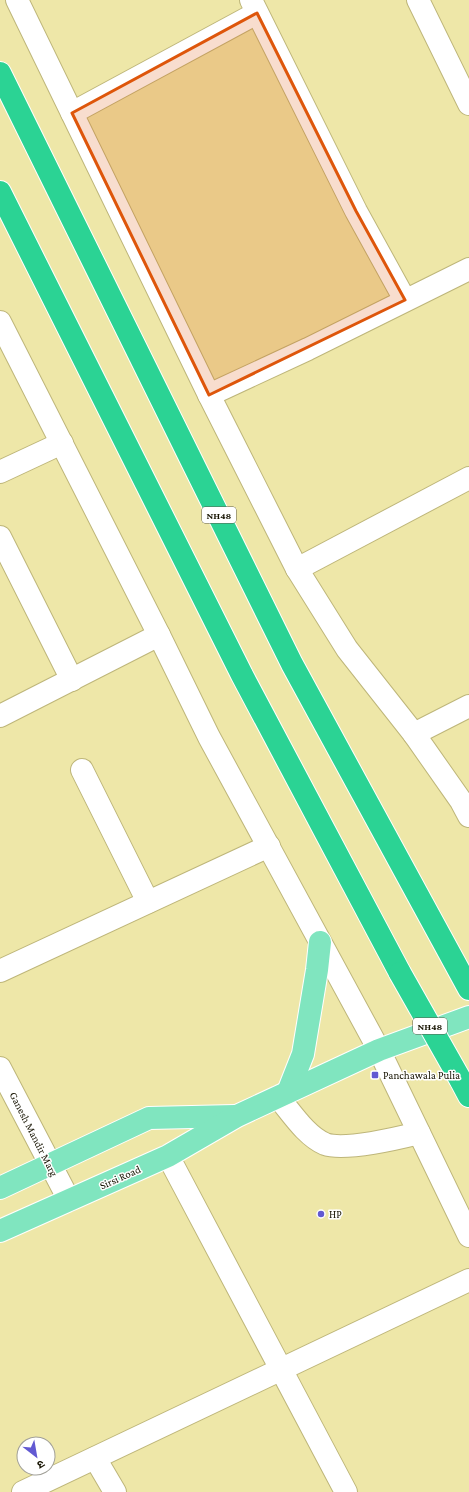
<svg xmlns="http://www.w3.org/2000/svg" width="469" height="1492" font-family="'Crimson Pro','Noto Sans Devanagari',serif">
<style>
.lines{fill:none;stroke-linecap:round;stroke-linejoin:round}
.minor-casing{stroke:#beb67a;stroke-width:24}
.major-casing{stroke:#fff;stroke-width:24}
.highway-casing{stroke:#fff;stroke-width:24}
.minor{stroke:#fff;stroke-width:22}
.major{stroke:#80e5bf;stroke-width:22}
.highway{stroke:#2bd394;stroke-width:22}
.highway-bridge-casing{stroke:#fff;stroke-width:24;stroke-linecap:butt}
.highway-bridge{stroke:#2bd394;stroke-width:22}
.marked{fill:#de560b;fill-opacity:0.2;stroke:#de560b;stroke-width:3;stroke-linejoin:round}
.poi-dot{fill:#6259d2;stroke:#fff;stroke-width:1.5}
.labels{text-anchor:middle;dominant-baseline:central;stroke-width:3;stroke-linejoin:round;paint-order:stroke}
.shield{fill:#fff;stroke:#5c5a4c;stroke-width:1}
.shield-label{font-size:10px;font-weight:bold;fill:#161300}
.poi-label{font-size:11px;fill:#161300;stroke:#fff;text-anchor:start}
.street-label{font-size:11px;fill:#161300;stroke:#fff}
</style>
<rect width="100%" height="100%" fill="#eee7a8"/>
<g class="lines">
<defs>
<g id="minor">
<polyline points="17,0 209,395 297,569 347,649 414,734 461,801 469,816"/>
<polyline points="251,0 356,211 405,300"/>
<polyline points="418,0 469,104"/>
<polyline points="72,113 257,13"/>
<polyline points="0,322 159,635 209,737 379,1050 469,1236"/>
<polyline points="209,395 308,349 469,269"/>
<polyline points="0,472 62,443"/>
<polyline points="0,537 72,680"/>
<polyline points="297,569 469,478"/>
<polyline points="0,716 159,635"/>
<polyline points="414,734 469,706"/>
<polyline points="82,770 148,902"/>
<polyline points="0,971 269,846"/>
<polyline points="0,1068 69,1200"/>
<path d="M278,1097C291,1112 306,1136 325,1144C344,1151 399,1138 419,1133"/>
<polyline points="168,1156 346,1492"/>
<polyline points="95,1458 115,1492"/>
<polyline points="23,1492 469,1280"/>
</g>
<g id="major">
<polyline points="288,1092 303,1054 317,970 320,942"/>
<polyline points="0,1188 149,1118 235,1116"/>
<polyline points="0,1231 168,1156 237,1116 379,1050 469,1017"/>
</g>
<g id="highway">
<polyline points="0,73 292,664 469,989"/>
<polyline points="0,192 242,675 400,973"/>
<polyline points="460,1079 469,1096"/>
</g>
</defs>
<use href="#minor" class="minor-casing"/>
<use href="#major" class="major-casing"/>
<use href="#highway" class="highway-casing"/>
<use href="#minor" class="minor"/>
<use href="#major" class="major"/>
<use href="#highway" class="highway"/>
<defs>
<polyline id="highway-bridge" points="400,973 460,1079"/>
</defs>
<use href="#highway-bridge" class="highway-bridge-casing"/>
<use href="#highway-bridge" class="highway-bridge"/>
</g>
<path class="marked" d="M257,13L356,211L405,300L209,395L72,113Z"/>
<g class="poi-dot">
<rect x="371" y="1071" width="8" height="8" rx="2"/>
<circle cx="321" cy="1214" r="4"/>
</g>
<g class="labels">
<g class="shield">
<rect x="202" y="507" width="34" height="16" rx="3"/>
<rect x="413" y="1018" width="34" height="16" rx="3"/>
</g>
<g class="shield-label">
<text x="219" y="515">NH48</text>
<text x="430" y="1026">NH48</text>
</g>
<g class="poi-label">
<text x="383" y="1075">Panchawala Pulia</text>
<text x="329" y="1214">HP</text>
</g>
<g class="street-label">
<text transform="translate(34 1134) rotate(63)">Ganesh Mandir Marg</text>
<text transform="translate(120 1177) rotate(-24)">Sirsi Road</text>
</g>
</g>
<g transform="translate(36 1456) rotate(149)"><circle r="19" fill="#ffffff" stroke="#a2a199"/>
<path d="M0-3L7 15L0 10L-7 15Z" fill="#6259d2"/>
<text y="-6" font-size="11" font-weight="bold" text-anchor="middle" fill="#161300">उ</text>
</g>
</svg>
